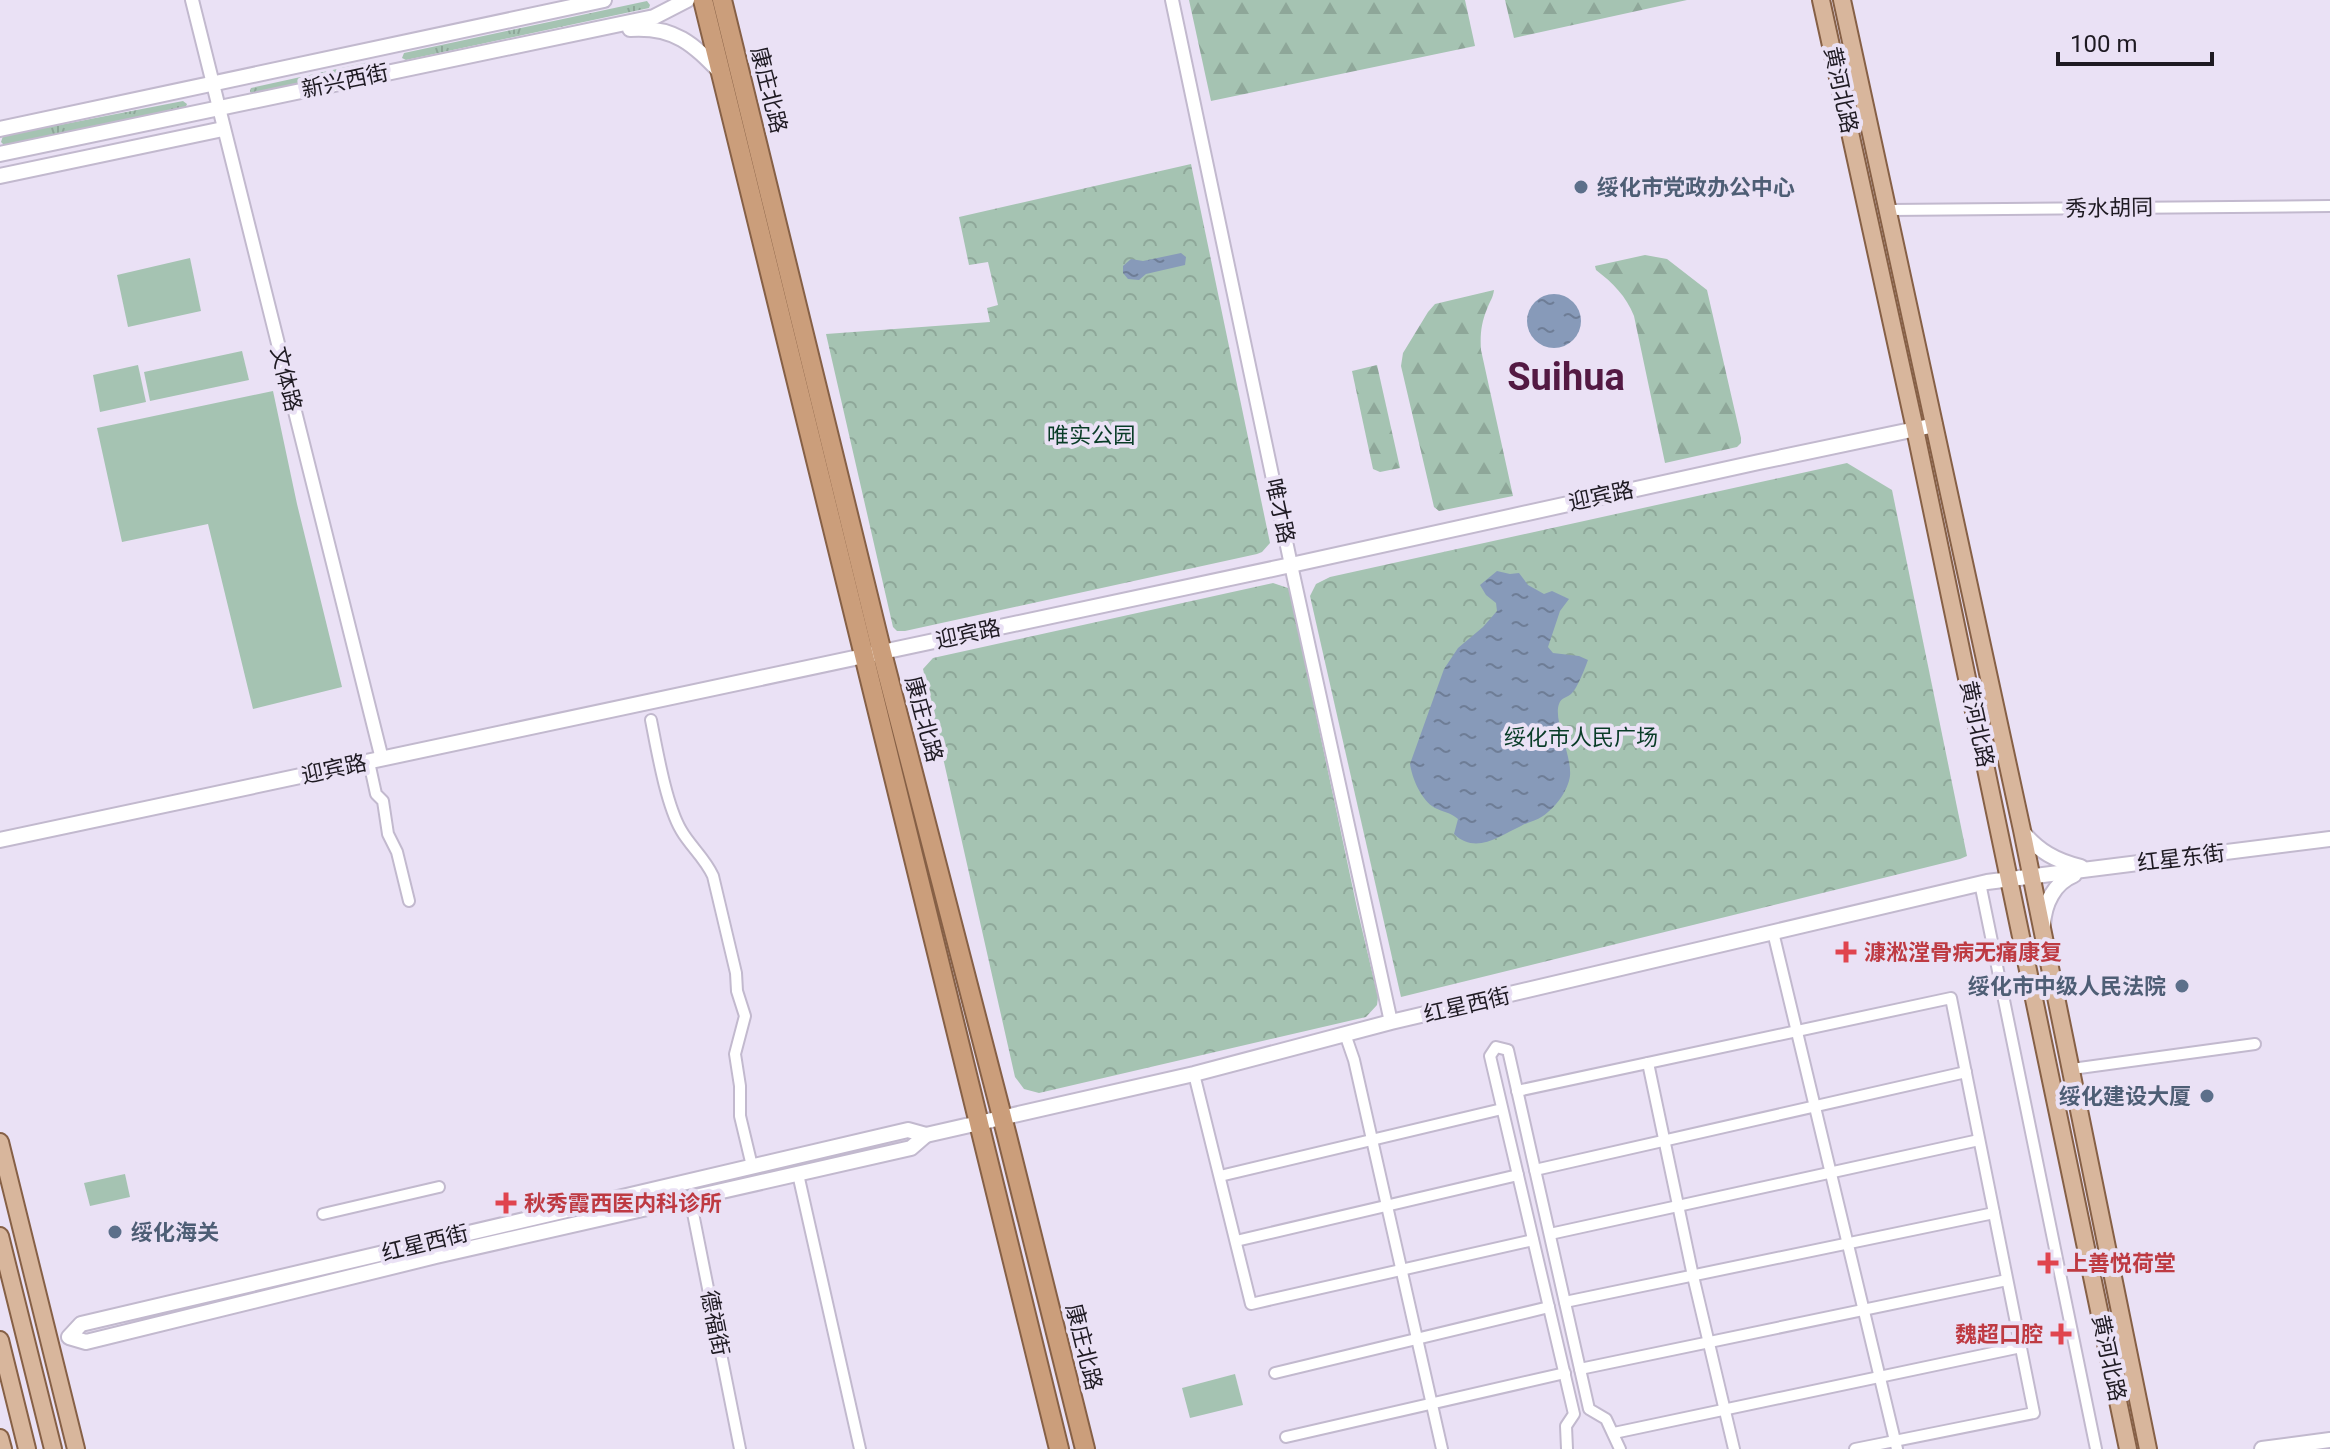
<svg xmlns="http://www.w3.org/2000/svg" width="2330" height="1449" font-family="Roboto,'Noto Sans SC',sans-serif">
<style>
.grass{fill:url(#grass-tufts)}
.forest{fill:url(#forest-firs)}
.park{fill:url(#park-crowns)}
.pitch{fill:#a5c3b2}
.water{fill:url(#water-ripples)}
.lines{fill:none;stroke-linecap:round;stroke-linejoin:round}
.minor-casing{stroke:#c2b9ce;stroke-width:14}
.tertiary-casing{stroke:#c2b9ce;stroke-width:16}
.secondary-casing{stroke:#c2b9ce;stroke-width:18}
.primary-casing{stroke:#866046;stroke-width:20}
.trunk-casing{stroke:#866046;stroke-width:22}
.minor{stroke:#fff;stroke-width:10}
.tertiary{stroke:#fff;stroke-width:12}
.secondary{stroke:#fff;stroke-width:14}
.primary{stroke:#d8b69c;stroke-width:16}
.trunk{stroke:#cb9e7b;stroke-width:18}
.service-dot{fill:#5c6f8a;stroke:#eae1f5;stroke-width:3}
.health-dot{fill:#e0444e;stroke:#eae1f5;stroke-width:3}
.labels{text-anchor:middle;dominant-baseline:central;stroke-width:8;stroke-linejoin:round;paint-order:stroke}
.street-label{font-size:22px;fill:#1e1a22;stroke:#eae1f5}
.service-label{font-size:22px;font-weight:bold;fill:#4e5e75;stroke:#eae1f5;text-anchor:start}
.park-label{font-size:22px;fill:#093c27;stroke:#eae1f5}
.health-label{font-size:22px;font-weight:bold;fill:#be3a42;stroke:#eae1f5;text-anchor:start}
.town-label{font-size:38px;font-weight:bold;fill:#531943;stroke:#eae1f5}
</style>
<defs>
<pattern id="grass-tufts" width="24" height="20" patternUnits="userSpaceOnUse" patternTransform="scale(2)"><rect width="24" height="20" fill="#a5c3b2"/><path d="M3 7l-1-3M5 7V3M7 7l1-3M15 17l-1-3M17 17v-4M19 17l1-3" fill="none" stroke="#8ea799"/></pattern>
<pattern id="forest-firs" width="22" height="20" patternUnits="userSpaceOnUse" patternTransform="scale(2)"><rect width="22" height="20" fill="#a5c3b2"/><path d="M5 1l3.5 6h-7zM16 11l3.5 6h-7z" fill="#8ea799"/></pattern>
<pattern id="park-crowns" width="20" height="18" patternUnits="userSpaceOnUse" patternTransform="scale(2)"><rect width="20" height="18" fill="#a5c3b2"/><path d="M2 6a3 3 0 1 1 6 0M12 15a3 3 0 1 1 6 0" fill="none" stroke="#8ea799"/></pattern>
<pattern id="water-ripples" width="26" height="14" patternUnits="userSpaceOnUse" patternTransform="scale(2)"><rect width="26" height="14" fill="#879ab9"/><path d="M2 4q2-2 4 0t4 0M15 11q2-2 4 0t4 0" fill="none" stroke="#6e7d96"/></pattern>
</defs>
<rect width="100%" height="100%" fill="#eae1f5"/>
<g class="grass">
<polygon points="647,1 650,5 649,8 406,60 402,58 404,53"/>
<polygon points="378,60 382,61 380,66 252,95 250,91 251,88"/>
<polygon points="183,101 187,104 185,109 5,146 1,142 3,136"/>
</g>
<g class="forest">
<polygon points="1189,0 1465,0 1475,46 1211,101"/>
<polygon points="1505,0 1687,0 1514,38"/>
<path d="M1645,255L1667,259L1707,290L1741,438V443L1737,447L1665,463L1634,316C1626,296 1613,283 1596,270L1595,266Z"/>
<path d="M1494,290C1493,298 1490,301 1487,309C1481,323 1480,336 1481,350L1513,496L1439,511L1434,507L1401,366L1403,353L1428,312L1435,304Z"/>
<polygon points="1377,365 1400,468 1380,472 1373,469 1352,371"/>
</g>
<g class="park">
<polygon points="1191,164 1270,543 1262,552 1257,554 905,631 897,631 893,627 826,334 990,322 987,308 998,305 988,262 969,265 959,217"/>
<polygon points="1847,463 1892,490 1967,856 1960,859 1401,997 1310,596 1316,584 1330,577"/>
<polygon points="1273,583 1288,588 1290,592 1357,908 1378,997 1377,1005 1366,1017 1039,1093 1024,1089 1015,1077 923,669 933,658"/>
</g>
<g class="pitch">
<polygon points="190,258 201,311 128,327 117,275"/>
<polygon points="242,351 249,380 150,401 144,372"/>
<polygon points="138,365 146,402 100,412 93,375"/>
<polygon points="273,391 297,504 342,687 253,709 208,524 122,542 97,428"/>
<polygon points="125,1174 130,1197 90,1206 84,1183"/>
<polygon points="1235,1374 1243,1405 1190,1418 1182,1388"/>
</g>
<g class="water">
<polygon points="1181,253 1186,257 1185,265 1146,274 1139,280 1128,279 1123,273 1123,266 1131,259 1143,261"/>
<circle cx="1554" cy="321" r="27"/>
<path d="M1497,571L1510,574L1519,573L1528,585L1544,594L1552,591L1569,599L1560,611L1548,647L1553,653L1579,656L1588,660C1585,668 1578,687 1572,693C1568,698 1561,697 1559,704C1553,720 1572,755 1570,776C1568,791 1555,808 1543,816C1536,821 1528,822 1521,826C1499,836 1476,855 1454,834L1458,819C1450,812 1443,812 1435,808C1421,800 1412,778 1410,764L1444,669L1458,648L1483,627L1497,611L1496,603L1486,595L1480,585Z"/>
</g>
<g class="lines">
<defs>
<g id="minor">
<polyline points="1889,210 2330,206"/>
<path d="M651,720C657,750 666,804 681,830C690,846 705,858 713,876L736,973L737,991L745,1016L735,1054L740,1086V1116L752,1166"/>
<polyline points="369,762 376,794 383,801 388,834 397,852 409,901"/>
<polyline points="1980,883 2096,1449"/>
<polyline points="1773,932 1897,1449"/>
<polyline points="1345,1034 1354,1060 1442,1449"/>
<polyline points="1648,1063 1693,1276 1734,1449"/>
<polyline points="2072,1069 2255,1044"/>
<polyline points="1194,1074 1251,1304 1533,1240"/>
<polyline points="1517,1091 1951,998 2034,1413 1855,1449"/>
<polyline points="1535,1170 1966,1072"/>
<polyline points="798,1174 860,1449"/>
<polyline points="1220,1176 1502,1109"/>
<polyline points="690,1198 740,1449"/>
<polyline points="323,1214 439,1187"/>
<polyline points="1550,1234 1979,1140"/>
<polyline points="1236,1241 1518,1175"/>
<polyline points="1565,1302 1994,1213"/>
<polyline points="1580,1369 2007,1280"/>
<polyline points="1275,1373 1549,1307"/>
<polyline points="1614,1433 2021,1347"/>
<polyline points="1286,1437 1565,1373"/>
<polyline points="1567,1449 1566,1426 1574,1414 1490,1056 1496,1047 1508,1050 1589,1409 1606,1419 1620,1449"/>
</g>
<g id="tertiary">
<polyline points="192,0 382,759"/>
<polyline points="1172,0 1291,565 1391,1022"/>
</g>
<g id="secondary">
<path d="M630,29C675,26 693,44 722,74"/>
<polyline points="0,129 604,0"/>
<polyline points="0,154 654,17 687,0"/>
<polyline points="0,176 223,129"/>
<path d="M2022,831C2038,851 2056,861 2081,867"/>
<polyline points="0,840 1291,565 1759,462 1935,425"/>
<path d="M2043,925C2044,904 2054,883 2074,875"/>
<polygon points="908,1130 926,1135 911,1148 436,1256 86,1342 69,1337 81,1324"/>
<polyline points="926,1135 1194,1074 1391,1022 1987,882 2330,839"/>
<polyline points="2262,1449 2330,1440"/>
</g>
<g id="primary">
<polyline points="1821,0 1915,429 2128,1449"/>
<polyline points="1842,0 2022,830 2148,1449"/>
<polyline points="0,1142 76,1449"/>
<polyline points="0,1236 53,1449"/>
<polyline points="0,1340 27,1449"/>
<polyline points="0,1438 3,1449"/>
</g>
<g id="trunk">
<polyline points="703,0 1059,1449"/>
<polyline points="722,0 882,653 1007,1136 1085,1449"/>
</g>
</defs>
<use href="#minor" class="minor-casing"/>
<use href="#tertiary" class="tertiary-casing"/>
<use href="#secondary" class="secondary-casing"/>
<use href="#primary" class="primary-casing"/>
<use href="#trunk" class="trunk-casing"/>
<use href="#minor" class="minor"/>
<use href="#tertiary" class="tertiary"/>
<use href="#secondary" class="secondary"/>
<use href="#primary" class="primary"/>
<use href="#trunk" class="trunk"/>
</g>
<g class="service-dot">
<circle cx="1581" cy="187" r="8"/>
<circle cx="2182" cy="986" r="8"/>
<circle cx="2207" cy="1096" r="8"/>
<circle cx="115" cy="1232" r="8"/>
</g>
<g class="health-dot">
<path d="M1842 940h8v8h8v8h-8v8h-8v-8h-8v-8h8z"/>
<path d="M502 1191h8v8h8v8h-8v8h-8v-8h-8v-8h8z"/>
<path d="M2044 1251h8v8h8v8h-8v8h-8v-8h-8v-8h8z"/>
<path d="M2057 1322h8v8h8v8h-8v8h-8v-8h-8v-8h8z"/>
</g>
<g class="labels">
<g class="street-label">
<text transform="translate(345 81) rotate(-12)">新兴西街</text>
<text transform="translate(769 90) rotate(76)">康庄北路</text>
<text transform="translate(1841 90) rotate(78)">黄河北路</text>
<text transform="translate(2109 208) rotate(-1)">秀水胡同</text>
<text transform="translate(286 379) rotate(76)">文体路</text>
<text transform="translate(1601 496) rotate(-12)">迎宾路</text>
<text transform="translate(1280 511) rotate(78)">唯才路</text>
<text transform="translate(968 634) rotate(-12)">迎宾路</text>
<text transform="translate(924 719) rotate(75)">康庄北路</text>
<text transform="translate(1977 724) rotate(78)">黄河北路</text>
<text transform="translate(334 769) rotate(-12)">迎宾路</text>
<text transform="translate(2181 858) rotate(-7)">红星东街</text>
<text transform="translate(1467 1005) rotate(-13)">红星西街</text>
<text transform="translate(425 1243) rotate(-14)">红星西街</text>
<text transform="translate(715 1323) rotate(79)">德福街</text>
<text transform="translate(1084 1347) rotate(76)">康庄北路</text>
<text transform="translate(2109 1358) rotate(78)">黄河北路</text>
</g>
<g class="service-label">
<text x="1597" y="187">绥化市党政办公中心</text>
<text x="2166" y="986" text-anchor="end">绥化市中级人民法院</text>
<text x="2191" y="1096" text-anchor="end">绥化建设大厦</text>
<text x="131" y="1232">绥化海关</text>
</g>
<g class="park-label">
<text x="1091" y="435">唯实公园</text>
<text x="1581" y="737">绥化市人民广场</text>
</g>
<g class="health-label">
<text x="1864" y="952">漮淞漟骨病无痛康复</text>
<text x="524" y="1203">秋秀霞西医内科诊所</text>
<text x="2066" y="1263">上善悦荷堂</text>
<text x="2043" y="1334" text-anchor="end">魏超口腔</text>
</g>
<g class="town-label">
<text x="1566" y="377">Suihua</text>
</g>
</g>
<path d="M2058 52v12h154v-12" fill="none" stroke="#1e1a22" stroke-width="4"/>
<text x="2070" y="52" font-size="24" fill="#1e1a22" stroke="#eae1f5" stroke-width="6" paint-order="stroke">100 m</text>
</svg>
